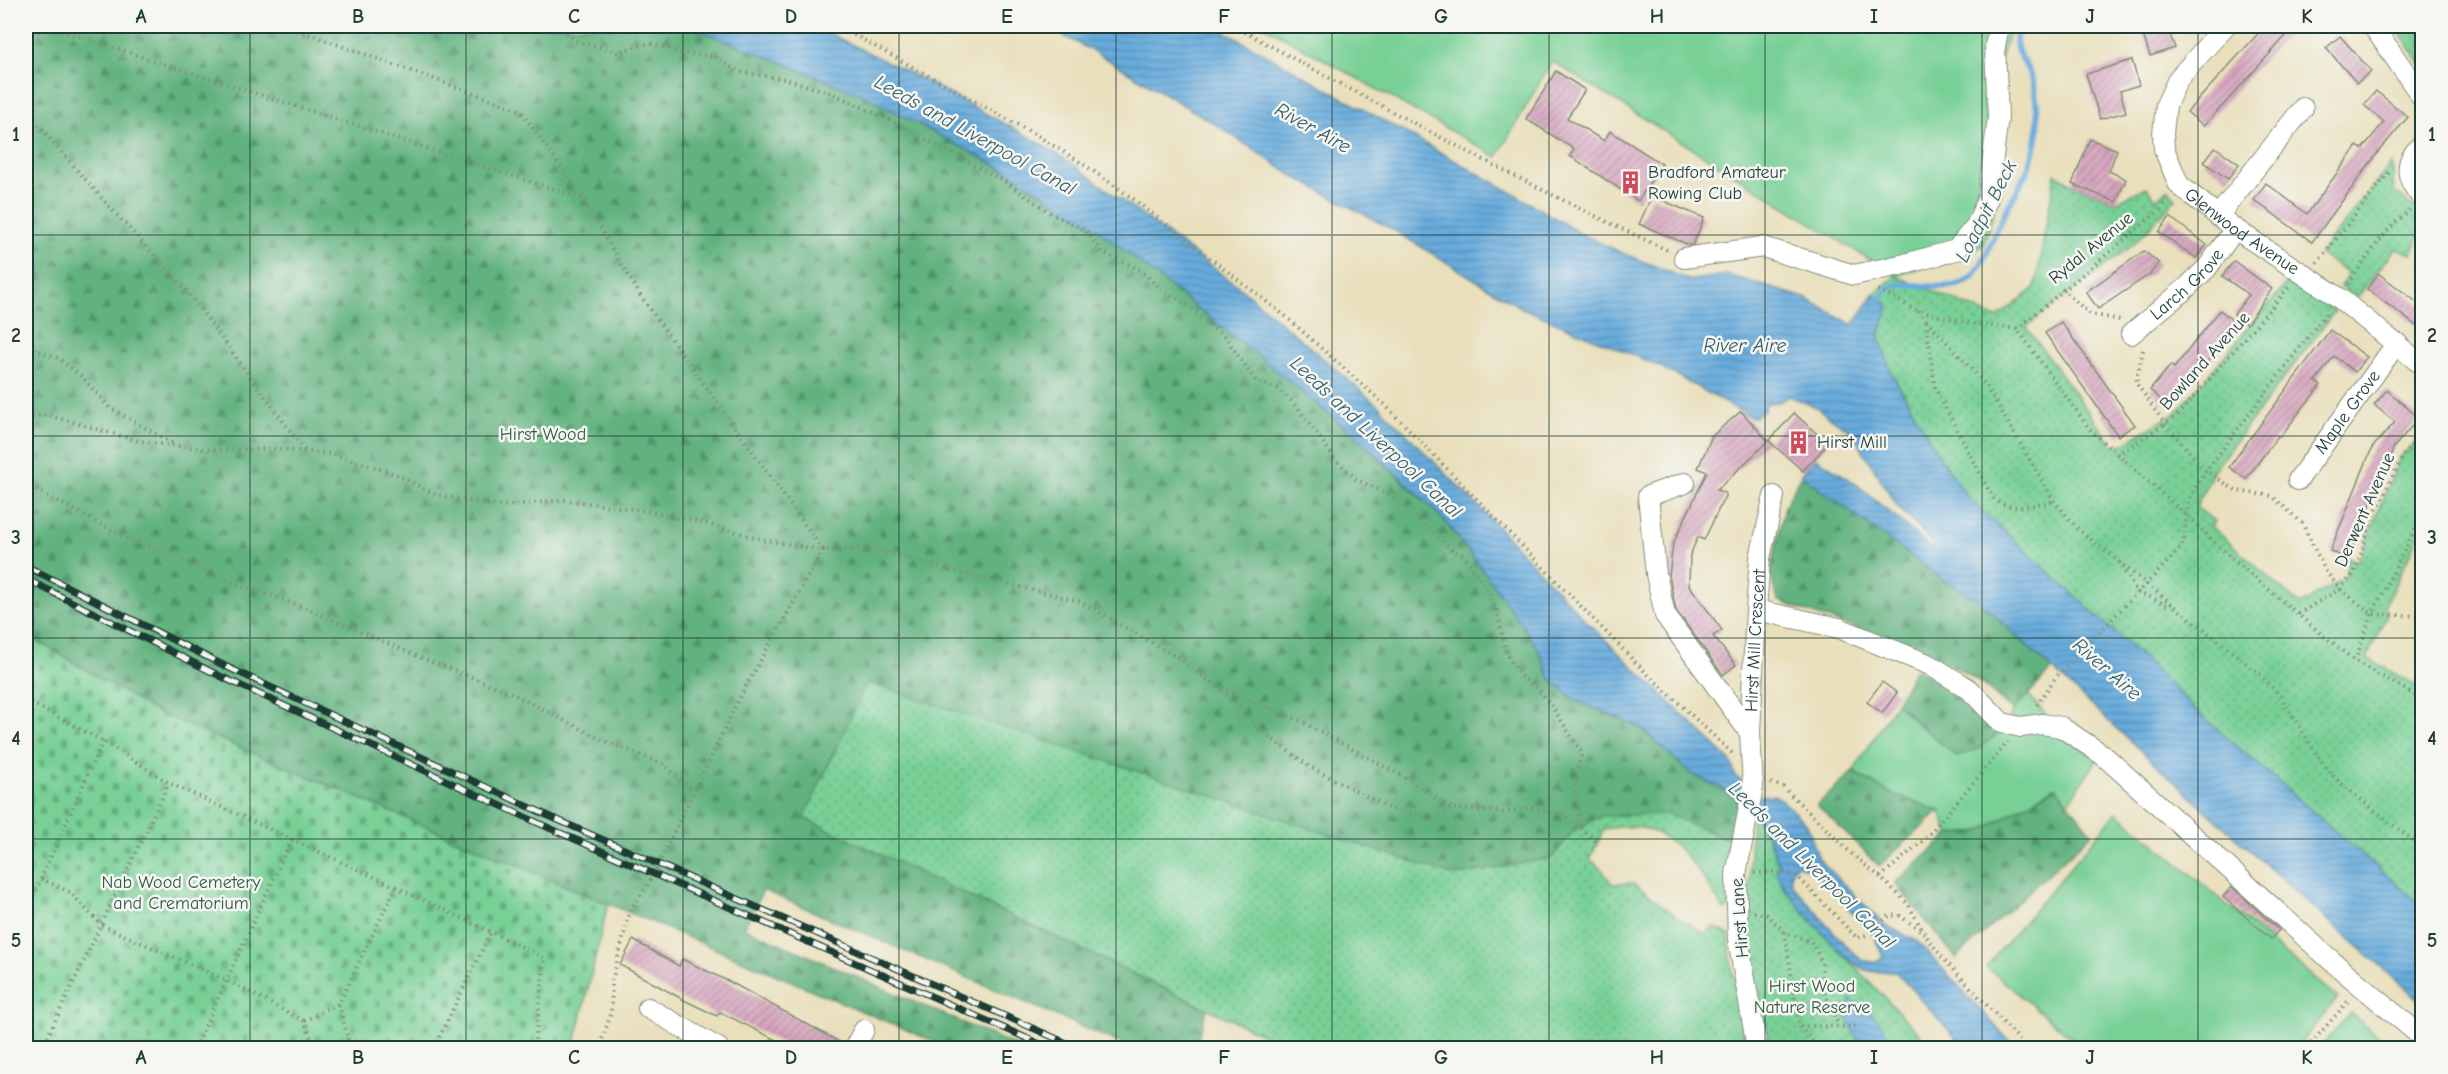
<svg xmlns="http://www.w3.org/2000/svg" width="2448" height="1074" font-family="'Comic Neue',sans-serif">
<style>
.grass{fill:#78d096;stroke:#4c8665;stroke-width:1.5}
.forest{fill:url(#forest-firs);stroke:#40785a;stroke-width:1.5}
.cemetery{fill:url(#cemetery-stones);stroke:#4c8665;stroke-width:1.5}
.park{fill:url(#park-dots);stroke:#4c8665;stroke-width:1.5}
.water{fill:url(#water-rules);stroke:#447488;stroke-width:1.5;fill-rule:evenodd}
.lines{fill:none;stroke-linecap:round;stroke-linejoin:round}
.stream{stroke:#68acdd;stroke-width:6}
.building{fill:url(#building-hatch)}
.minor-casing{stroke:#848e78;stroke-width:22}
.path{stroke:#848e78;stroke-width:4;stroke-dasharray:1.5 4.5;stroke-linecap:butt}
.minor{stroke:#fff;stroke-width:20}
.rail-casing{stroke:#1f3d34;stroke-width:7}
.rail{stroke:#f6f6f2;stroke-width:4.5;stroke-dasharray:14;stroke-linecap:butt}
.grid{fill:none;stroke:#1f3d34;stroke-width:1.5;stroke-opacity:0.55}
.labels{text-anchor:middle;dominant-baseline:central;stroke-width:5;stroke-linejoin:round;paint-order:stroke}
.poi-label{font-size:18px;fill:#1f3d34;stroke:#f6f6f2;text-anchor:start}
.street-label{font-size:18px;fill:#1f3d34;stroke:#f6f6f2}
.park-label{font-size:18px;fill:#315a48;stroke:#f6f6f2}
.water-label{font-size:20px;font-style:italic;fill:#355e67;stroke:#f6f6f2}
.neatline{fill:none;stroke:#1f3d34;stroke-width:2}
.grid-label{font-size:20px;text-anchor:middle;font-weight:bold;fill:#1f3d34}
</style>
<defs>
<pattern id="forest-firs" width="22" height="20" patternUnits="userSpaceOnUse" patternTransform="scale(1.5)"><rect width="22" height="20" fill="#62b27f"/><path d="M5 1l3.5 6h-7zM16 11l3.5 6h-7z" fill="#509269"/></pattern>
<pattern id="cemetery-stones" width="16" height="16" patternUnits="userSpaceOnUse" patternTransform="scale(1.5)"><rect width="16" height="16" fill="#78d096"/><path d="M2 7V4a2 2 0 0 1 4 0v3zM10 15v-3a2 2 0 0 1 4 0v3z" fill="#62aa7b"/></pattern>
<pattern id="park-dots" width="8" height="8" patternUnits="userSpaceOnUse" patternTransform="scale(1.5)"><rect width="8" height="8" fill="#78d096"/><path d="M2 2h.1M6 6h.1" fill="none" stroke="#62aa7b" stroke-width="1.8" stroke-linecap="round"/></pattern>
<pattern id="water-rules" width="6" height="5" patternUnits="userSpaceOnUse" patternTransform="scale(1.5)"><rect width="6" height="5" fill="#68acdd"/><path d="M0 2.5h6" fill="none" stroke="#558db4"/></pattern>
<pattern id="building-hatch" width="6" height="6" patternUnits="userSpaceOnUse" patternTransform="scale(1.5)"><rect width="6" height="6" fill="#d6a4bd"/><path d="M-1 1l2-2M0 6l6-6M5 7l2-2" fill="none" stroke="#ad879a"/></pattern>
</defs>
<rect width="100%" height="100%" fill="#f6f6f2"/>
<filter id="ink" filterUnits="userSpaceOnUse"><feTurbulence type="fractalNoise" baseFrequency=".0167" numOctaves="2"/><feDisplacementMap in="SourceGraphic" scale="12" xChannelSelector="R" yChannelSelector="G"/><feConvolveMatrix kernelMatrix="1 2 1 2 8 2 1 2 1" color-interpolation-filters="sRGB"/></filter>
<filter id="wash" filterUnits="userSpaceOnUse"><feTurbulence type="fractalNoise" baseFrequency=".008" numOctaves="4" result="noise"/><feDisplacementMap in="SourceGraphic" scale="24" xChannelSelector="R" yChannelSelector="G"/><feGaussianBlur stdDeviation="1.35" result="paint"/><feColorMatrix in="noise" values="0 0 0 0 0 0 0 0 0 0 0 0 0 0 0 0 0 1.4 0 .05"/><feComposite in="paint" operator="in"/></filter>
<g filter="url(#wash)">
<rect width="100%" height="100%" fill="#e9dfbb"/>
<g class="grass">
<polygon points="1264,26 2012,26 1986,94 2000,192 1983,246 1896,276 1552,61 1497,157"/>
<polygon points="2028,694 2066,739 2098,759 2068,803 2055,787 1981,831 1949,835 1940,811 1890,793 1853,772 1896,703 1920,726 2004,729 2013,711"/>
<polygon points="2117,812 2338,998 2296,1048 2084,1048 1986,967"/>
<polygon points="2350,1013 2393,1048 2320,1048"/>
</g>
<g class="forest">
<polygon points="26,26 689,26 861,94 955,142 1051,197 1092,225 1262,359 1353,434 1442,518 1475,559 1522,623 1538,648 1551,680 1577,701 1640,727 1690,773 1730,793 1742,803 1738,833 1723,838 1668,814 1574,830 1552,858 1455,876 867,683 804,818 1207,1009 1195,1048 1131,1048 763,890 744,928 1021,1048 949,1048 156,712 26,634"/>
<path d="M1801,475L1943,580L1974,596L2052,669L2013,711C1999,699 1986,685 1970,676C1912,640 1841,628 1778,600L1770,574L1785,506Z"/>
<polygon points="1915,669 1965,694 2004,729 1979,748 1957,757 1920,726 1896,703"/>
<polygon points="1853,772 1890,793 1940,811 1879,866 1817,805"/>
<polygon points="2056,787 2092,834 1956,958 1895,883 1949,835 1981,831"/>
</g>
<polygon class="cemetery" points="26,634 156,712 608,904 574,1048 26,1048"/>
<g class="park">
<polygon points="2395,26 2422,26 2422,66 2397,28"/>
<polygon points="2392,163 2394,191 2410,205 2422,211 2422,229 2412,254 2395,249 2357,298 2340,287 2349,273 2319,254"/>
<polygon points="2055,174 2072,184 2116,202 2147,187 2155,199 2168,189 2176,199 2135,243 2026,327 2112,444 2119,446 2176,413 2291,278 2335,311 2215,468 2196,507 2215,522 2210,525 2300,605 2345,578 2348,559 2359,560 2399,459 2422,435 2422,529 2385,605 2386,616 2367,658 2422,689 2422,906 2203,717 2144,659 1969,499 1939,456 1890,370 1879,335 1888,306 1874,294 1896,276 1997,318 2035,288"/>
<path d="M867,682L1455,876L1552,858L1574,830L1601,816L1668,814L1723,838L1738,833L1729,908L1724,910C1704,880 1684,841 1647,829C1633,825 1618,827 1604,829L1590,859L1603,871L1612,884L1633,883L1679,918L1706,934L1713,926L1729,935L1731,960L1747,1048H1291L804,818Z"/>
<path d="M1754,814C1763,830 1774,846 1778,863C1780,872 1778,878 1783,887L1838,949L1933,1048H1770L1748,943L1751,824Z"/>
</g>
<g class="water">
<path d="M689,26H810L818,28L926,81L1031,138L1070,162L1242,289L1380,407L1482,510L1587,622L1711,742L1731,762L1735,775L1758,796L1774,795L1783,801L1807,825L1819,859L1883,924L1917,941L2016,1048H1965L1895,971C1885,972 1872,973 1863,969C1843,959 1783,892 1776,871L1778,864L1769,839L1754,814L1730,793L1690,773L1640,727L1577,701L1551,680L1538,648L1475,559L1442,518L1400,477L1353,434L1262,359L1092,225L1005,170L861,94ZM1797,864L1813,871L1873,934L1883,957L1875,962L1864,961L1846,946L1791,883V872Z"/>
<path d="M1044,26H1215L1520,197L1579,233L1622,253L1690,280L1728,275L1805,298L1853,325L1874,294L1889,306L1879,335L1890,370L1939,456L1969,499L2144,659L2203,717L2422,906V1002C2269,871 2122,734 1974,596L1943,580L1801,475L1815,457L1855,483L1935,551L1931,541L1897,506L1852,433L1814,406L1789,396L1779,402L1767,403L1764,410L1753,418L1659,366L1520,307L1395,231L1293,176L1215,124L1095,52Z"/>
<path d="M1850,1000C1873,1010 1884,1025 1894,1048H1861L1846,1015Z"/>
</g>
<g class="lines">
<path class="stream" d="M1878,306C1880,302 1883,294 1887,290C1903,273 1958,305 1979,268C1989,251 1995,232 2004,214C2019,187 2035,162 2038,130C2039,117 2036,98 2034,85C2029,63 2008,51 2019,26"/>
</g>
<g id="blocks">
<g class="building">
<polygon points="2140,26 2167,26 2175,48 2150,56"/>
<polygon points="2265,26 2295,26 2204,126 2187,112"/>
<polygon points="2340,36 2371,71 2357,83 2326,48"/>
<polygon points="2132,60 2139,85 2120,91 2126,112 2100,119 2086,74"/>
<polygon points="1556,71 1585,90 1567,118 1604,141 1610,131 1662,164 1638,201 1570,156 1574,149 1526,119"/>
<polygon points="2376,91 2408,117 2379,151 2312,242 2254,200 2266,183 2307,214 2357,146 2362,149 2384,122 2364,105"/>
<polygon points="2090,139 2117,150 2109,171 2126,179 2116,202 2072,184"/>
<polygon points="2215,147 2239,164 2228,179 2204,162"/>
<polygon points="1652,196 1704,218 1693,245 1689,245 1639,224"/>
<polygon points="2170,217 2207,245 2196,258 2159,232"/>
<polygon points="2144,251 2159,263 2150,274 2098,309 2086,292"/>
<polygon points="2234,261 2272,289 2247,324 2234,314 2249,295 2222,276"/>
<polygon points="2378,273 2422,306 2422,330 2367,289"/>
<polygon points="2220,310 2237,324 2197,375 2194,373 2167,405 2150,390 2171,365 2174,368"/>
<polygon points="2061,322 2135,425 2118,436 2045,333"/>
<polygon points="2330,330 2367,357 2355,372 2334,356 2315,381 2321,385 2280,437 2278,436 2246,479 2229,467"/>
<polygon points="2387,390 2419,418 2394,447 2348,559 2330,551 2372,448 2395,422 2374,405"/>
<polygon points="1741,411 1768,441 1717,490 1726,494 1704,540 1698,537 1690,555 1689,585 1722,630 1713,636 1736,665 1723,675 1676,610 1669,576 1673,544 1707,472 1698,468 1712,436"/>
<polygon points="1794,413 1828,444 1803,471 1769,441"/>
<polygon points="1882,682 1897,693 1882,713 1867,702"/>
<polygon points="2232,887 2279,930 2271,939 2223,897"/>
<polygon points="633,940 679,966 682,959 734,984 843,1044 842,1048 792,1048 720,1012 717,1016 684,1000 620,965"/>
</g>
</g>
</g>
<g filter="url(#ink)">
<use href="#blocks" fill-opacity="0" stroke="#848e78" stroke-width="1.5"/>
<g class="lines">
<defs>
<g id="minor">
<path id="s1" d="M2225,26L2178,79L2166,105L2163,134L2164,149L2179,185L2235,229L2338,297L2422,365"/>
<polyline points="2373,26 2422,97"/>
<path d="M2422,145C2403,162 2405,179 2422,197"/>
<polyline points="2218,216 2303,108"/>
<polyline points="1684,258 1763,247 1854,275 1905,264 1956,250 1976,226 1988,198 1998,117 1995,46 1999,26"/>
<path id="s2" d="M2131,334L2184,290L2207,268L2235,229"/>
<path id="s3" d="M2298,480L2397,343"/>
<polyline points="1685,483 1648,496 1656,574 1665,615 1750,733"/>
<polyline points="1756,610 1839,628 1930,665 1969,689 2002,723 2021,727 2042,724 2061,727 2103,755 2334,963 2422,1037"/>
<polyline points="648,1008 718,1048"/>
<polyline points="854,1048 864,1030"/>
<path id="s4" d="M1757,1048L1738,939L1736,874L1753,787L1750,733L1756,610L1760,558L1774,496"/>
</g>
</defs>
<use href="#minor" class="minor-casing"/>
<g class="path">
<polyline points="286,26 520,110 582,197"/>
<polyline points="557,26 576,41 618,52 649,43 682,53 713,56 739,72 786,79 834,94 898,124 1007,183 1052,214 1084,229 1104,253 1140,270 1161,289 1186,304 1225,337 1256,381 1279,389 1298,408 1335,459 1356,479 1385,493 1408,508 1453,551 1463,555 1486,587 1498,615 1506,652 1520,676 1538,689 1551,705 1582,753 1574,781 1581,828"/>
<polyline points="838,26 1038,136 1086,166 1132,198 1284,315 1384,404 1637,664 1732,753"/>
<path d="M1234,26C1377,104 1520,182 1667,250"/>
<polyline points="26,34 52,28 582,198 640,295 823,550 876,549 953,571 1079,601 1177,657 1219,688 1297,719 1400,775 1452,808"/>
<polyline points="2417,58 2420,26"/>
<polyline points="26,111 106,203 187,291 305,451"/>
<polyline points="2317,263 2391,170"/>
<path d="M2348,284C2371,253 2379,235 2410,210"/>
<polyline points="2062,289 2090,314 2120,320"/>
<polyline points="1878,290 1918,311 1975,324 2017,329 2091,431 2187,515 2230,557 2325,637 2355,661 2422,699"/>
<polyline points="1918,311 1985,384 2054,501 2079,530 2261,675 2280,696 2326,768 2339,782 2422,848"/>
<path d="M1926,321L1935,388L1994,500C2014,512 2032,505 2054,501"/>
<polyline points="2017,329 2160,210 2167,200"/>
<polyline points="26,332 35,349 60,359 83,378 110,408 172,443"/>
<polyline points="2143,350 2136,383 2165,424 2206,471 2237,491 2272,496 2302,523 2325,570 2340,589 2372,614 2422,616"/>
<polyline points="26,417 48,415 139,441 210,450 277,449 331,454 393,473 436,495 501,506 565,500 648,511 696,521 764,540 823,550 741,695 651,879 630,911 612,981 611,1014 599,1048"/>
<polyline points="2117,455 2177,416 2290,286"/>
<polyline points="26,484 130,540 180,558 228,581 301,606 424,659 507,691 605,741 663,764 694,791"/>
<polyline points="2119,562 2136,591 2167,605 2172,604"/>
<polyline points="2298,614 2340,589 2355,572 2373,516 2403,456 2422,432"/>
<polyline points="2355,661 2372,614 2422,516"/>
<polyline points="1222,690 1265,734 1310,767 1391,809 1432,819 1452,808 1503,812 1531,807 1565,816 1598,843"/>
<polyline points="26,700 103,741 169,783 396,887 339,1003 304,1021"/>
<path d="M2037,705L2056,677L2180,549C2188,534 2184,521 2188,506C2191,493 2199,482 2206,471L2327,312"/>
<polyline points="1771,783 1783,787 1852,854 1880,877 1908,904 1924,933 1940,955 2027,1048"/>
<polyline points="1754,873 1773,872 1795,874 1857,938 1866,935 1890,915 1900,916 1920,930"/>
<polyline points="1880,877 1925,839 2008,742"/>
<polyline points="41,879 70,892 101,925 226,980 304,1021 315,1048"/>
<polyline points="396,887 491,932"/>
<polyline points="26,912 103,741"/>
<polyline points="1754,912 1767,915 1785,932 1811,942 1822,962 1823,990 1839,1026"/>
<polyline points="1785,932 1799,1026 1818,1048"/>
<polyline points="1800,1026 1860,1027"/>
<polyline points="348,1039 369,1048"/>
<polyline points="42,1048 169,783"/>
<polyline points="195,1048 292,839"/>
<polyline points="330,1048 348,1039 339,1003"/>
<polyline points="434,1048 491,932 545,958 534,1048"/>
<polyline points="2307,1048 2350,999"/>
</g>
<use href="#minor" class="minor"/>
<defs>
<g id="rail">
<polyline points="26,566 225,666 551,817 1078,1048"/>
<polyline points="26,579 220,676 547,827 1049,1048"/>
</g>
</defs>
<use href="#rail" class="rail-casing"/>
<use href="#rail" class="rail"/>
</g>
</g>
<path class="grid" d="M250,26V1048M466,26V1048M683,26V1048M899,26V1048M1116,26V1048M1332,26V1048M1549,26V1048M1765,26V1048M1982,26V1048M2198,26V1048M26,235H2422M26,436H2422M26,638H2422M26,839H2422"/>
<defs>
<symbol id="building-bare" viewBox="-9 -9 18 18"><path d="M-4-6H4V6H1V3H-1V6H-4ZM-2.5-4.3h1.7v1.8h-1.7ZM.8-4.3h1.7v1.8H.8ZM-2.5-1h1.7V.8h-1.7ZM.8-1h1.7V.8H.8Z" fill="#d1495b" stroke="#f6f6f2" stroke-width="2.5" paint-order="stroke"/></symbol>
</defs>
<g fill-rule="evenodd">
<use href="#building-bare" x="1614" y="166" width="33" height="33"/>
<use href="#building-bare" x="1782" y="426" width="33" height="33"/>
</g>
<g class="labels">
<g class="poi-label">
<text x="1648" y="172">Bradford Amateur<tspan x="1648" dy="21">Rowing Club</tspan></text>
<text x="1817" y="442">Hirst Mill</text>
</g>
<g class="street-label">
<text stroke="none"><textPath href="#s1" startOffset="261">Glenwood Avenue</textPath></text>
<text transform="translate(2091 248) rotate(-39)">Rydal Avenue</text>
<text stroke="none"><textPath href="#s2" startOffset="75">Larch Grove</textPath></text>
<text transform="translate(2205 361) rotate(-48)">Bowland Avenue</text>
<text stroke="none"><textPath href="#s3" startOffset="84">Maple Grove</textPath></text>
<text transform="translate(2365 510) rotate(-66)">Derwent Avenue</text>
<text stroke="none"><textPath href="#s4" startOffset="411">Hirst Mill Crescent</textPath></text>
<text transform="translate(1740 918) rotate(-94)">Hirst Lane</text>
</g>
<g class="park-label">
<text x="543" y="434">Hirst Wood</text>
<text x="181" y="882">Nab Wood Cemetery<tspan x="181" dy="21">and Crematorium</tspan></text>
<text x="1812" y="986">Hirst Wood<tspan x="1812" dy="21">Nature Reserve</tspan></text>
</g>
<g class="water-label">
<text transform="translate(1313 128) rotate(29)">River Aire</text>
<text transform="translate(975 135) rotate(29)">Leeds and Liverpool Canal</text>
<text transform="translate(1986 211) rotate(-63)">Loadpit Beck</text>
<text x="1745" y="345">River Aire</text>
<text transform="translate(1376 437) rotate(43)">Leeds and Liverpool Canal</text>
<text transform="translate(2107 669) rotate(41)">River Aire</text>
<text transform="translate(1812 865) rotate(45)">Leeds and Liverpool Canal</text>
</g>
</g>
<rect width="2448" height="1074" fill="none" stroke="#f6f6f2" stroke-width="66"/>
<rect x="33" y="33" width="2382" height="1008" class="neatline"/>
<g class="grid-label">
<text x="141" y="23">A</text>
<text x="358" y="23">B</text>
<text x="574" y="23">C</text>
<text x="791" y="23">D</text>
<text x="1007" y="23">E</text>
<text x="1224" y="23">F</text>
<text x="1441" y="23">G</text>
<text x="1657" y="23">H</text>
<text x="1874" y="23">I</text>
<text x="2090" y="23">J</text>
<text x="2307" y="23">K</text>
<text x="16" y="141">1</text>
<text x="2432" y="141">1</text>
<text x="16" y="342">2</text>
<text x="2432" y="342">2</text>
<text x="16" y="544">3</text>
<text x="2432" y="544">3</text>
<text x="16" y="745">4</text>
<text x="2432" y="745">4</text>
<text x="16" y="947">5</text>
<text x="2432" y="947">5</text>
<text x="141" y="1064">A</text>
<text x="358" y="1064">B</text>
<text x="574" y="1064">C</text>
<text x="791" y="1064">D</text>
<text x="1007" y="1064">E</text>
<text x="1224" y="1064">F</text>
<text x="1441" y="1064">G</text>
<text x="1657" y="1064">H</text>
<text x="1874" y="1064">I</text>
<text x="2090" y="1064">J</text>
<text x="2307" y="1064">K</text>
</g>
</svg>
